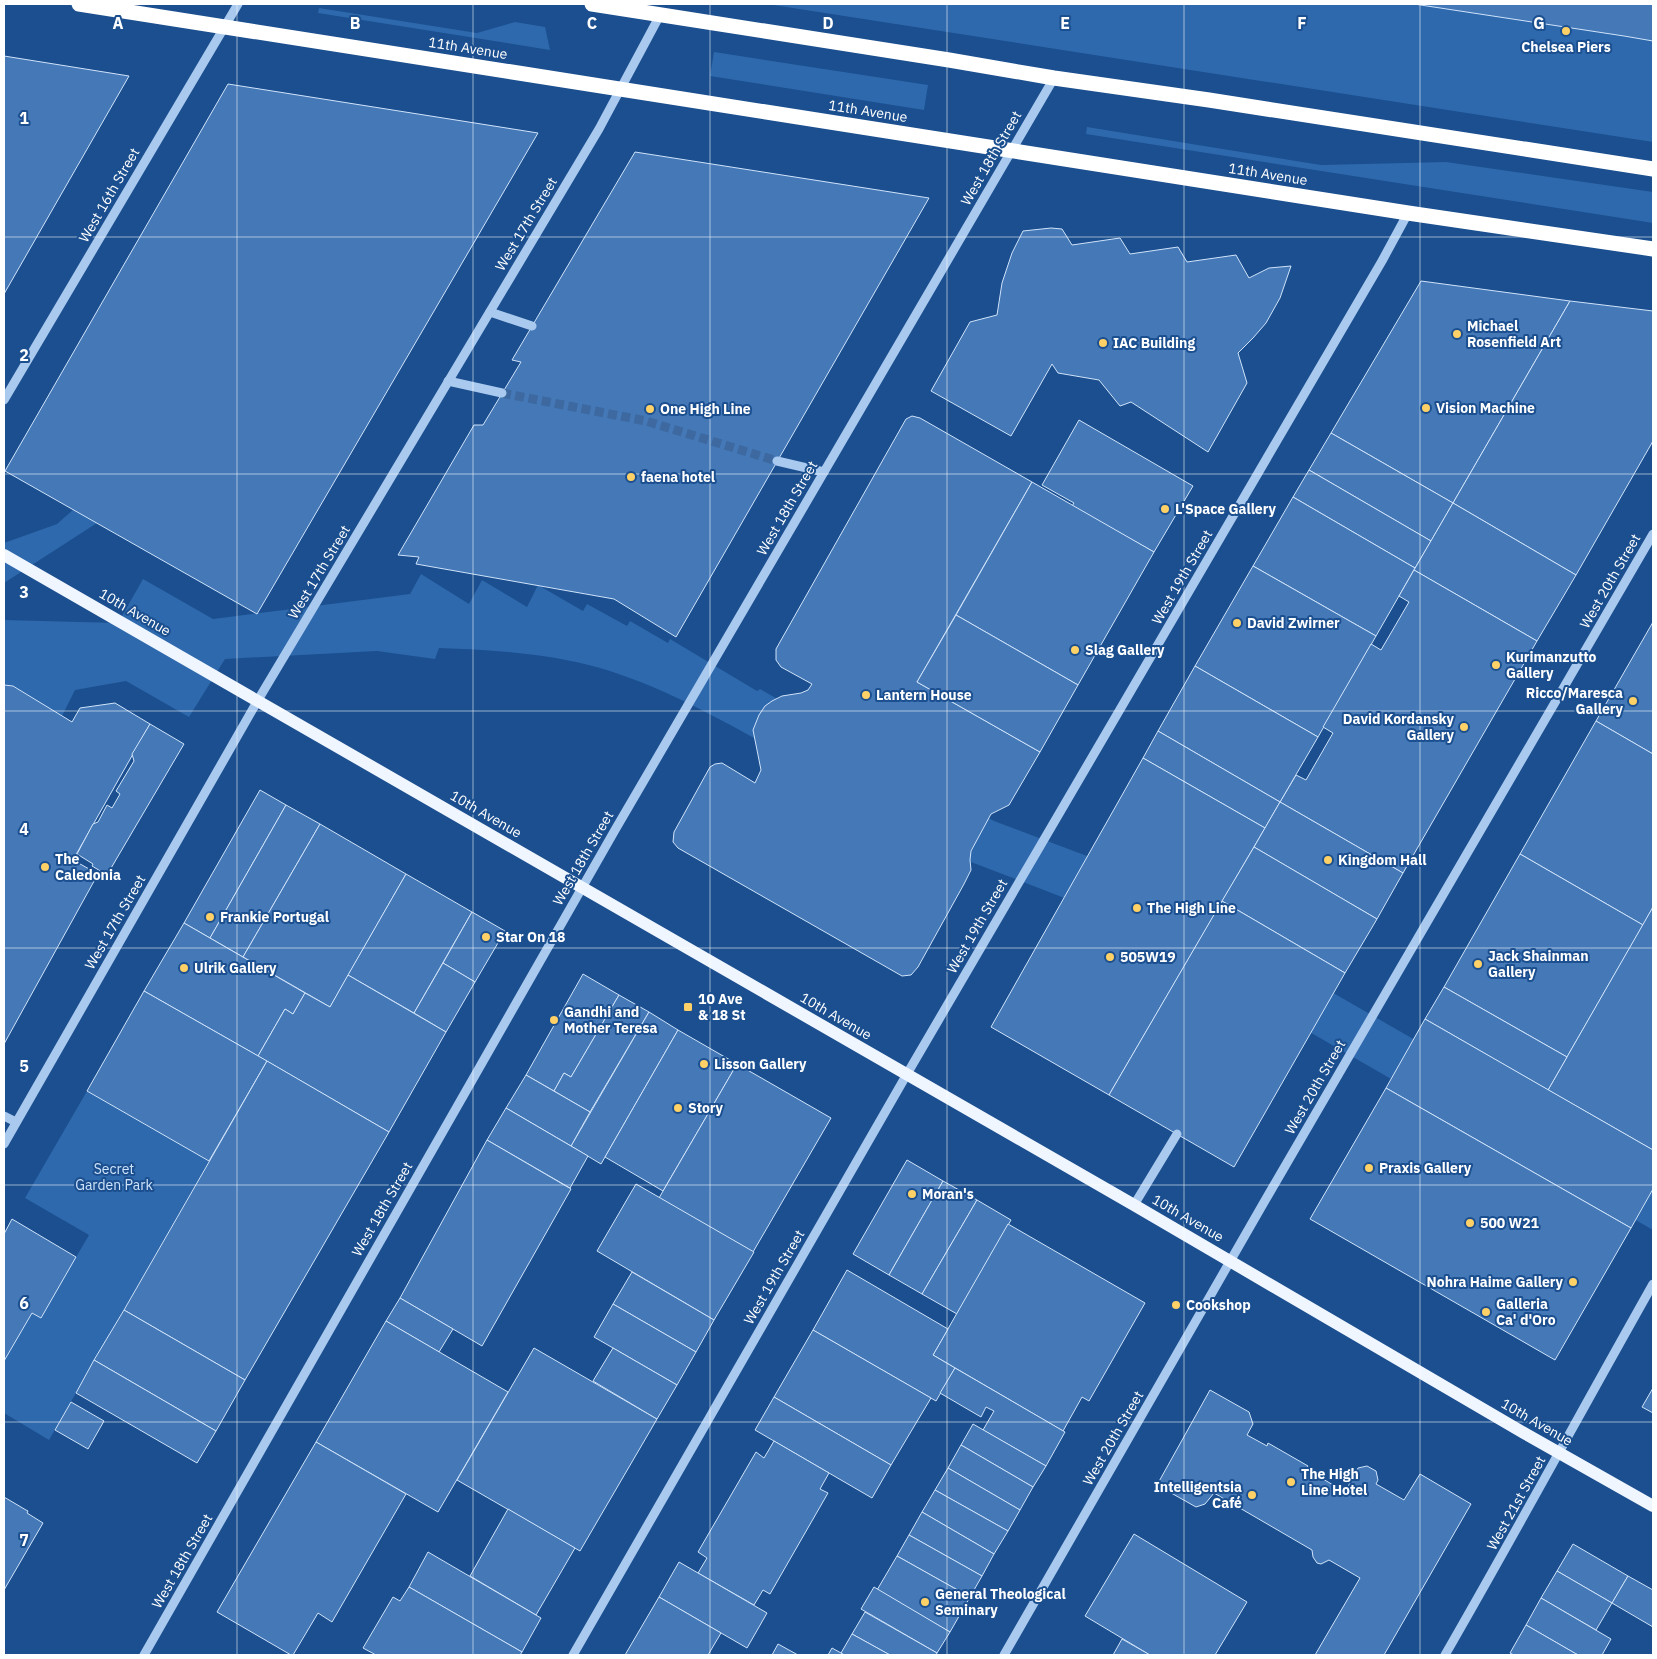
<svg xmlns="http://www.w3.org/2000/svg" width="1657" height="1659" font-family="'IBM Plex Sans',sans-serif">
<style>
.green{fill:#2e69ad}
.building{fill:#4478b7;stroke:#cfe3fa}
.lines{fill:none;stroke-linecap:round;stroke-linejoin:round}
.minor-tunnel{stroke:#3d69a0;stroke-width:9;stroke-dasharray:9 4.5;stroke-linecap:butt}
.minor{stroke:#a9c9ee;stroke-width:9}
.major{stroke:#f0f6ff;stroke-width:12}
.highway{stroke:#fff;stroke-width:15}
.grid{fill:none;stroke:#fff;stroke-width:1;stroke-opacity:0.55}
.poi-dot{fill:#ffd166;stroke:#1b4f8f;stroke-width:2}
.labels{text-anchor:middle;dominant-baseline:central;stroke-width:4;stroke-linejoin:round;paint-order:stroke}
.poi-label{font-size:14px;font-weight:bold;fill:#fff;stroke:#1b4f8f;text-anchor:start}
.street-label{font-size:14px;fill:#fff;stroke:#1b4f8f}
.park-label{font-size:14px;fill:#cfe3fa;stroke:#1b4f8f}
.grid-label{font-size:16px;text-anchor:middle;font-weight:bold;fill:#fff;stroke:#1b4f8f;stroke-width:4;stroke-linejoin:round;paint-order:stroke}
</style>
<rect width="100%" height="100%" fill="#1b4f8f"/>
<g class="green">
<polygon points="767,4 1653,4 1653,142"/>
<polygon points="319,8 477,33 515,22 545,27 550,50 318,13"/>
<polygon points="714,52 928,85 924,110 710,76"/>
<polygon points="1087,127 1321,165 1446,162 1653,192 1653,223 1086,134"/>
<polygon points="74,509 97,523 4,583 4,543 57,524"/>
<path d="M421,574L469,604L482,580L527,607L538,585L583,611L587,604L627,626L630,621L668,643L670,639L757,691L760,689L994,821L1111,865L1653,1177V1230L1150,940L1067,899L971,862L970,864C905,825 840,786 774,749C718,718 661,686 600,668C547,653 493,650 439,648L435,659L377,651L225,659L189,717L126,681L75,690L62,716L13,686L4,685V620L118,623L143,579L213,619L410,594Z"/>
<polygon points="87,1091 209,1161 49,1440 4,1413 4,1361 32,1313 41,1317 89,1235 25,1198"/>
</g>
<g class="building">
<polygon points="1414,4 1653,4 1653,41 1624,36"/>
<polygon points="4,56 129,76 4,294"/>
<polygon points="228,84 538,133 257,614 5,471"/>
<polygon points="635,152 929,198 676,637 614,599 416,564 419,557 398,555 474,425 483,425 521,362 512,360"/>
<polygon points="1051,228 1062,229 1072,245 1120,238 1130,254 1178,247 1187,262 1236,255 1249,278 1269,268 1291,266 1280,298 1266,323 1253,338 1238,353 1247,383 1208,452 1131,402 1120,406 1099,380 1058,373 1052,364 1011,436 931,391 970,322 997,315 1002,283 1012,253 1023,231"/>
<polygon points="1421,281 1570,301 1453,503 1331,433"/>
<polygon points="1570,301 1653,311 1653,441 1576,575 1453,503"/>
<polygon points="912,416 920,418 1032,482 917,682 1040,752 1009,805 991,814 971,851 970,860 971,870 964,884 918,967 911,975 902,976 678,848 673,842 674,832 710,767 715,764 722,763 755,783 761,770 753,730 759,715 765,706 772,701 782,696 801,693 808,690 812,684 781,667 776,660 776,649 906,419"/>
<polygon points="1079,420 1193,486 1154,552 1072,506 1074,503 1042,485"/>
<polygon points="1331,433 1453,503 1431,541 1309,470"/>
<polygon points="1309,470 1431,541 1415,568 1293,497"/>
<polygon points="1032,482 1154,552 1078,685 956,615"/>
<polygon points="1293,497 1415,568 1376,636 1253,566"/>
<polygon points="1453,503 1576,575 1537,641 1414,570"/>
<polygon points="1253,566 1376,636 1318,737 1195,666"/>
<polygon points="1414,570 1537,641 1403,873 1280,802 1296,775 1306,780 1333,733 1323,727 1371,644 1381,650 1409,602 1399,596"/>
<polygon points="956,615 1078,685 1040,752 917,682"/>
<polygon points="1653,622 1653,754 1596,721"/>
<polygon points="1195,666 1318,737 1280,802 1158,731"/>
<polygon points="4,685 13,686 72,722 80,708 115,703 150,724 73,860 98,874 4,1044"/>
<polygon points="1596,721 1653,754 1653,907 1643,925 1520,854"/>
<polygon points="150,724 184,744 107,875 92,866 93,864 77,854 93,824 98,822 107,805 112,808 120,794 116,791 134,761 132,754"/>
<polygon points="1158,731 1280,802 1265,828 1143,758"/>
<polygon points="1143,758 1265,828 1109,1095 991,1027"/>
<polygon points="260,790 286,805 210,938 184,923"/>
<polygon points="1280,802 1403,873 1377,919 1254,847"/>
<polygon points="286,805 320,824 243,957 210,938"/>
<polygon points="320,824 406,874 330,1007 243,957"/>
<polygon points="1254,847 1377,919 1345,973 1222,901"/>
<polygon points="1520,854 1643,925 1567,1057 1444,987"/>
<polygon points="406,874 472,912 414,1013 348,975"/>
<polygon points="1222,901 1345,973 1234,1167 1109,1095"/>
<polygon points="1653,907 1653,1150 1548,1090"/>
<polygon points="472,912 505,931 475,982 443,963"/>
<polygon points="184,923 305,993 293,1014 285,1009 258,1056 144,991"/>
<polygon points="443,963 475,982 446,1032 414,1013"/>
<polygon points="583,974 619,995 571,1077 564,1073 554,1091 526,1075"/>
<polygon points="348,975 446,1032 389,1132 258,1056 285,1009 293,1014 305,993 330,1007"/>
<polygon points="1444,987 1567,1057 1548,1090 1425,1019"/>
<polygon points="144,991 267,1061 209,1161 87,1091"/>
<polygon points="619,995 649,1012 590,1112 554,1091 564,1073 571,1077"/>
<polygon points="649,1012 678,1030 601,1164 571,1146"/>
<polygon points="1425,1019 1653,1150 1653,1189 1631,1228 1386,1088"/>
<polygon points="678,1030 737,1064 663,1191 605,1157"/>
<polygon points="267,1061 389,1132 245,1380 124,1310"/>
<polygon points="737,1064 831,1118 753,1252 659,1198"/>
<polygon points="526,1075 590,1112 571,1146 506,1108"/>
<polygon points="1386,1088 1631,1228 1555,1360 1310,1219"/>
<polygon points="506,1108 588,1156 570,1188 487,1140"/>
<polygon points="487,1140 571,1189 482,1346 400,1298"/>
<polygon points="907,1160 943,1181 889,1275 853,1254"/>
<polygon points="943,1181 977,1200 922,1294 889,1275"/>
<polygon points="636,1184 754,1252 714,1320 597,1251"/>
<polygon points="977,1200 1011,1220 957,1314 922,1294"/>
<polygon points="12,1219 76,1257 41,1318 32,1313 4,1361 4,1234"/>
<polygon points="1008,1224 1145,1303 1089,1401 1082,1397 1063,1431 933,1355"/>
<polygon points="847,1270 948,1329 933,1355 955,1368 936,1401 813,1330"/>
<polygon points="632,1272 714,1320 696,1352 613,1304"/>
<polygon points="400,1298 453,1329 439,1352 386,1321"/>
<polygon points="613,1304 696,1352 677,1385 594,1337"/>
<polygon points="124,1310 245,1380 216,1431 94,1360"/>
<polygon points="386,1321 508,1392 438,1512 316,1442"/>
<polygon points="813,1330 931,1398 891,1465 774,1397"/>
<polygon points="534,1348 657,1419 580,1551 457,1480"/>
<polygon points="613,1348 677,1385 657,1419 593,1381"/>
<polygon points="94,1360 216,1431 197,1463 76,1393"/>
<polygon points="955,1368 1065,1432 1046,1466 983,1430 994,1411 986,1407 981,1417 940,1393"/>
<polygon points="1653,1388 1653,1413 1642,1407"/>
<polygon points="1210,1390 1249,1412 1253,1424 1247,1435 1267,1446 1268,1443 1308,1466 1306,1469 1345,1492 1358,1468 1367,1466 1376,1471 1378,1480 1376,1484 1404,1500 1420,1474 1471,1504 1384,1655 1315,1655 1360,1578 1329,1560 1321,1564 1317,1563 1313,1557 1312,1550 1214,1493 1205,1504 1196,1507 1157,1485"/>
<polygon points="774,1397 891,1465 872,1498 755,1430"/>
<polygon points="71,1402 104,1421 88,1449 55,1430"/>
<polygon points="973,1424 1046,1466 1033,1487 961,1445"/>
<polygon points="774,1441 829,1473 820,1489 828,1493 770,1594 763,1590 754,1605 698,1573 707,1558 698,1552 756,1452 764,1458"/>
<polygon points="316,1442 406,1494 332,1622 318,1613 293,1655 291,1655 217,1612"/>
<polygon points="961,1445 1033,1487 1020,1510 948,1468"/>
<polygon points="948,1468 1020,1510 1008,1531 935,1490"/>
<polygon points="935,1490 1008,1531 994,1554 922,1512"/>
<polygon points="4,1497 26,1510 28,1511 27,1513 43,1523 4,1590"/>
<polygon points="508,1509 575,1548 536,1615 470,1576"/>
<polygon points="922,1512 994,1554 982,1576 909,1535"/>
<polygon points="1134,1534 1247,1602 1215,1655 1150,1655 1085,1616"/>
<polygon points="909,1535 982,1576 970,1597 897,1556"/>
<polygon points="1573,1544 1628,1576 1612,1603 1557,1571"/>
<polygon points="428,1552 541,1618 522,1652 409,1587"/>
<polygon points="897,1556 970,1597 950,1632 877,1590"/>
<polygon points="679,1562 767,1613 747,1648 659,1597"/>
<polygon points="1557,1571 1612,1603 1596,1630 1541,1598"/>
<polygon points="1628,1576 1653,1590 1653,1627 1612,1603"/>
<polygon points="409,1587 522,1652 520,1655 376,1655 363,1648 393,1597 400,1601"/>
<polygon points="874,1587 950,1632 937,1653 861,1609"/>
<polygon points="659,1597 721,1633 708,1655 625,1655"/>
<polygon points="1541,1598 1611,1639 1602,1655 1578,1655 1526,1625"/>
<polygon points="865,1612 937,1653 936,1655 890,1655 852,1634"/>
<polygon points="1526,1625 1578,1655 1514,1655 1510,1653"/>
<polygon points="852,1634 890,1655 844,1655 841,1653"/>
<polygon points="1122,1639 1150,1655 1113,1655"/>
<polygon points="778,1644 798,1655 772,1655"/>
<polygon points="832,1648 841,1653 844,1655 828,1655"/>
</g>
<g class="lines">
<polyline class="minor-tunnel" points="502,393 646,421 777,461"/>
<g class="minor">
<polyline points="490,312 532,326"/>
<polyline points="448,381 502,393"/>
<polyline points="4,400 238,4"/>
<polyline points="777,461 824,472"/>
<polyline points="4,1116 16,1122"/>
<polyline points="4,1144 258,700 599,129 660,15"/>
<polyline points="1134,1205 1177,1134"/>
<polyline points="144,1655 615,830 1054,78"/>
<polyline points="573,1655 907,1074 1382,261 1408,213"/>
<polyline points="1004,1655 1263,1204 1653,534"/>
<path d="M1445,1655C1516,1532 1583,1408 1653,1284"/>
</g>
<polyline class="major" points="4,555 1134,1205 1524,1433 1653,1506"/>
<g class="highway">
<polyline points="79,4 1408,213 1653,249"/>
<polyline points="592,4 949,60 1054,78 1209,100 1653,169"/>
</g>
</g>
<path class="grid" d="M237,4V1655M473,4V1655M710,4V1655M947,4V1655M1184,4V1655M1420,4V1655M4,237H1653M4,474H1653M4,711H1653M4,948H1653M4,1185H1653M4,1422H1653"/>
<g class="poi-dot">
<circle cx="1566" cy="31" r="5"/>
<circle cx="1457" cy="334" r="5"/>
<circle cx="1103" cy="343" r="5"/>
<circle cx="1426" cy="408" r="5"/>
<circle cx="650" cy="409" r="5"/>
<circle cx="631" cy="477" r="5"/>
<circle cx="1165" cy="509" r="5"/>
<circle cx="1237" cy="623" r="5"/>
<circle cx="1075" cy="650" r="5"/>
<circle cx="1496" cy="665" r="5"/>
<circle cx="866" cy="695" r="5"/>
<circle cx="1633" cy="701" r="5"/>
<circle cx="1464" cy="727" r="5"/>
<circle cx="1328" cy="860" r="5"/>
<circle cx="45" cy="867" r="5"/>
<circle cx="1137" cy="908" r="5"/>
<circle cx="210" cy="917" r="5"/>
<circle cx="486" cy="937" r="5"/>
<circle cx="1110" cy="957" r="5"/>
<circle cx="1478" cy="964" r="5"/>
<circle cx="184" cy="968" r="5"/>
<rect x="683" y="1002" width="10" height="10" rx="2.5"/>
<circle cx="554" cy="1020" r="5"/>
<circle cx="704" cy="1064" r="5"/>
<circle cx="678" cy="1108" r="5"/>
<circle cx="1369" cy="1168" r="5"/>
<circle cx="912" cy="1194" r="5"/>
<circle cx="1470" cy="1223" r="5"/>
<circle cx="1573" cy="1282" r="5"/>
<circle cx="1176" cy="1305" r="5"/>
<circle cx="1486" cy="1312" r="5"/>
<circle cx="1291" cy="1482" r="5"/>
<circle cx="1252" cy="1495" r="5"/>
<circle cx="925" cy="1602" r="5"/>
</g>
<g class="labels">
<g class="poi-label">
<text x="1566" y="47" text-anchor="middle">Chelsea Piers</text>
<text x="1467" y="326">Michael<tspan x="1467" dy="16">Rosenfield Art</tspan></text>
<text x="1113" y="343">IAC Building</text>
<text x="1436" y="408">Vision Machine</text>
<text x="660" y="409">One High Line</text>
<text x="641" y="477">faena hotel</text>
<text x="1175" y="509">L'Space Gallery</text>
<text x="1247" y="623">David Zwirner</text>
<text x="1085" y="650">Slag Gallery</text>
<text x="1506" y="657">Kurimanzutto<tspan x="1506" dy="16">Gallery</tspan></text>
<text x="1623" y="693" text-anchor="end">Ricco/Maresca<tspan x="1623" dy="16">Gallery</tspan></text>
<text x="876" y="695">Lantern House</text>
<text x="1454" y="719" text-anchor="end">David Kordansky<tspan x="1454" dy="16">Gallery</tspan></text>
<text x="55" y="859">The<tspan x="55" dy="16">Caledonia</tspan></text>
<text x="1338" y="860">Kingdom Hall</text>
<text x="1147" y="908">The High Line</text>
<text x="220" y="917">Frankie Portugal</text>
<text x="496" y="937">Star On 18</text>
<text x="1488" y="956">Jack Shainman<tspan x="1488" dy="16">Gallery</tspan></text>
<text x="1120" y="957">505W19</text>
<text x="194" y="968">Ulrik Gallery</text>
<text x="698" y="999">10 Ave<tspan x="698" dy="16">&amp; 18 St</tspan></text>
<text x="564" y="1012">Gandhi and<tspan x="564" dy="16">Mother Teresa</tspan></text>
<text x="714" y="1064">Lisson Gallery</text>
<text x="688" y="1108">Story</text>
<text x="1379" y="1168">Praxis Gallery</text>
<text x="922" y="1194">Moran's</text>
<text x="1480" y="1223">500 W21</text>
<text x="1563" y="1282" text-anchor="end">Nohra Haime Gallery</text>
<text x="1496" y="1304">Galleria<tspan x="1496" dy="16">Ca' d'Oro</tspan></text>
<text x="1186" y="1305">Cookshop</text>
<text x="1301" y="1474">The High<tspan x="1301" dy="16">Line Hotel</tspan></text>
<text x="1242" y="1487" text-anchor="end">Intelligentsia<tspan x="1242" dy="16">Café</tspan></text>
<text x="935" y="1594">General Theological<tspan x="935" dy="16">Seminary</tspan></text>
</g>
<g class="street-label">
<text transform="translate(468 48) rotate(9)">11th Avenue</text>
<text transform="translate(868 111) rotate(9)">11th Avenue</text>
<text transform="translate(991 158) rotate(-60)">West 18th Street</text>
<text transform="translate(1268 174) rotate(9)">11th Avenue</text>
<text transform="translate(109 195) rotate(-60)">West 16th Street</text>
<text transform="translate(526 224) rotate(-59)">West 17th Street</text>
<text transform="translate(787 508) rotate(-60)">West 18th Street</text>
<text transform="translate(319 572) rotate(-59)">West 17th Street</text>
<text transform="translate(1182 577) rotate(-60)">West 19th Street</text>
<text transform="translate(1610 581) rotate(-60)">West 20th Street</text>
<text transform="translate(135 612) rotate(30)">10th Avenue</text>
<text transform="translate(486 814) rotate(30)">10th Avenue</text>
<text transform="translate(583 858) rotate(-60)">West 18th Street</text>
<text transform="translate(115 922) rotate(-60)">West 17th Street</text>
<text transform="translate(977 926) rotate(-60)">West 19th Street</text>
<text transform="translate(836 1016) rotate(30)">10th Avenue</text>
<text transform="translate(1315 1087) rotate(-60)">West 20th Street</text>
<text transform="translate(382 1209) rotate(-60)">West 18th Street</text>
<text transform="translate(1188 1218) rotate(30)">10th Avenue</text>
<text transform="translate(774 1277) rotate(-60)">West 19th Street</text>
<text transform="translate(1537 1422) rotate(30)">10th Avenue</text>
<text transform="translate(1113 1438) rotate(-60)">West 20th Street</text>
<text transform="translate(1516 1503) rotate(-61)">West 21st Street</text>
<text transform="translate(182 1561) rotate(-60)">West 18th Street</text>
</g>
<g class="park-label">
<text x="114" y="1169">Secret<tspan x="114" dy="16">Garden Park</tspan></text>
</g>
</g>
<g class="grid-label">
<text x="118" y="29">A</text>
<text x="355" y="29">B</text>
<text x="592" y="29">C</text>
<text x="828" y="29">D</text>
<text x="1065" y="29">E</text>
<text x="1302" y="29">F</text>
<text x="1539" y="29">G</text>
<text x="24" y="124">1</text>
<text x="24" y="361">2</text>
<text x="24" y="598">3</text>
<text x="24" y="835">4</text>
<text x="24" y="1072">5</text>
<text x="24" y="1309">6</text>
<text x="24" y="1546">7</text>
</g>
<rect width="1657" height="1659" fill="none" stroke="#ffffff" stroke-width="10"/>
</svg>
